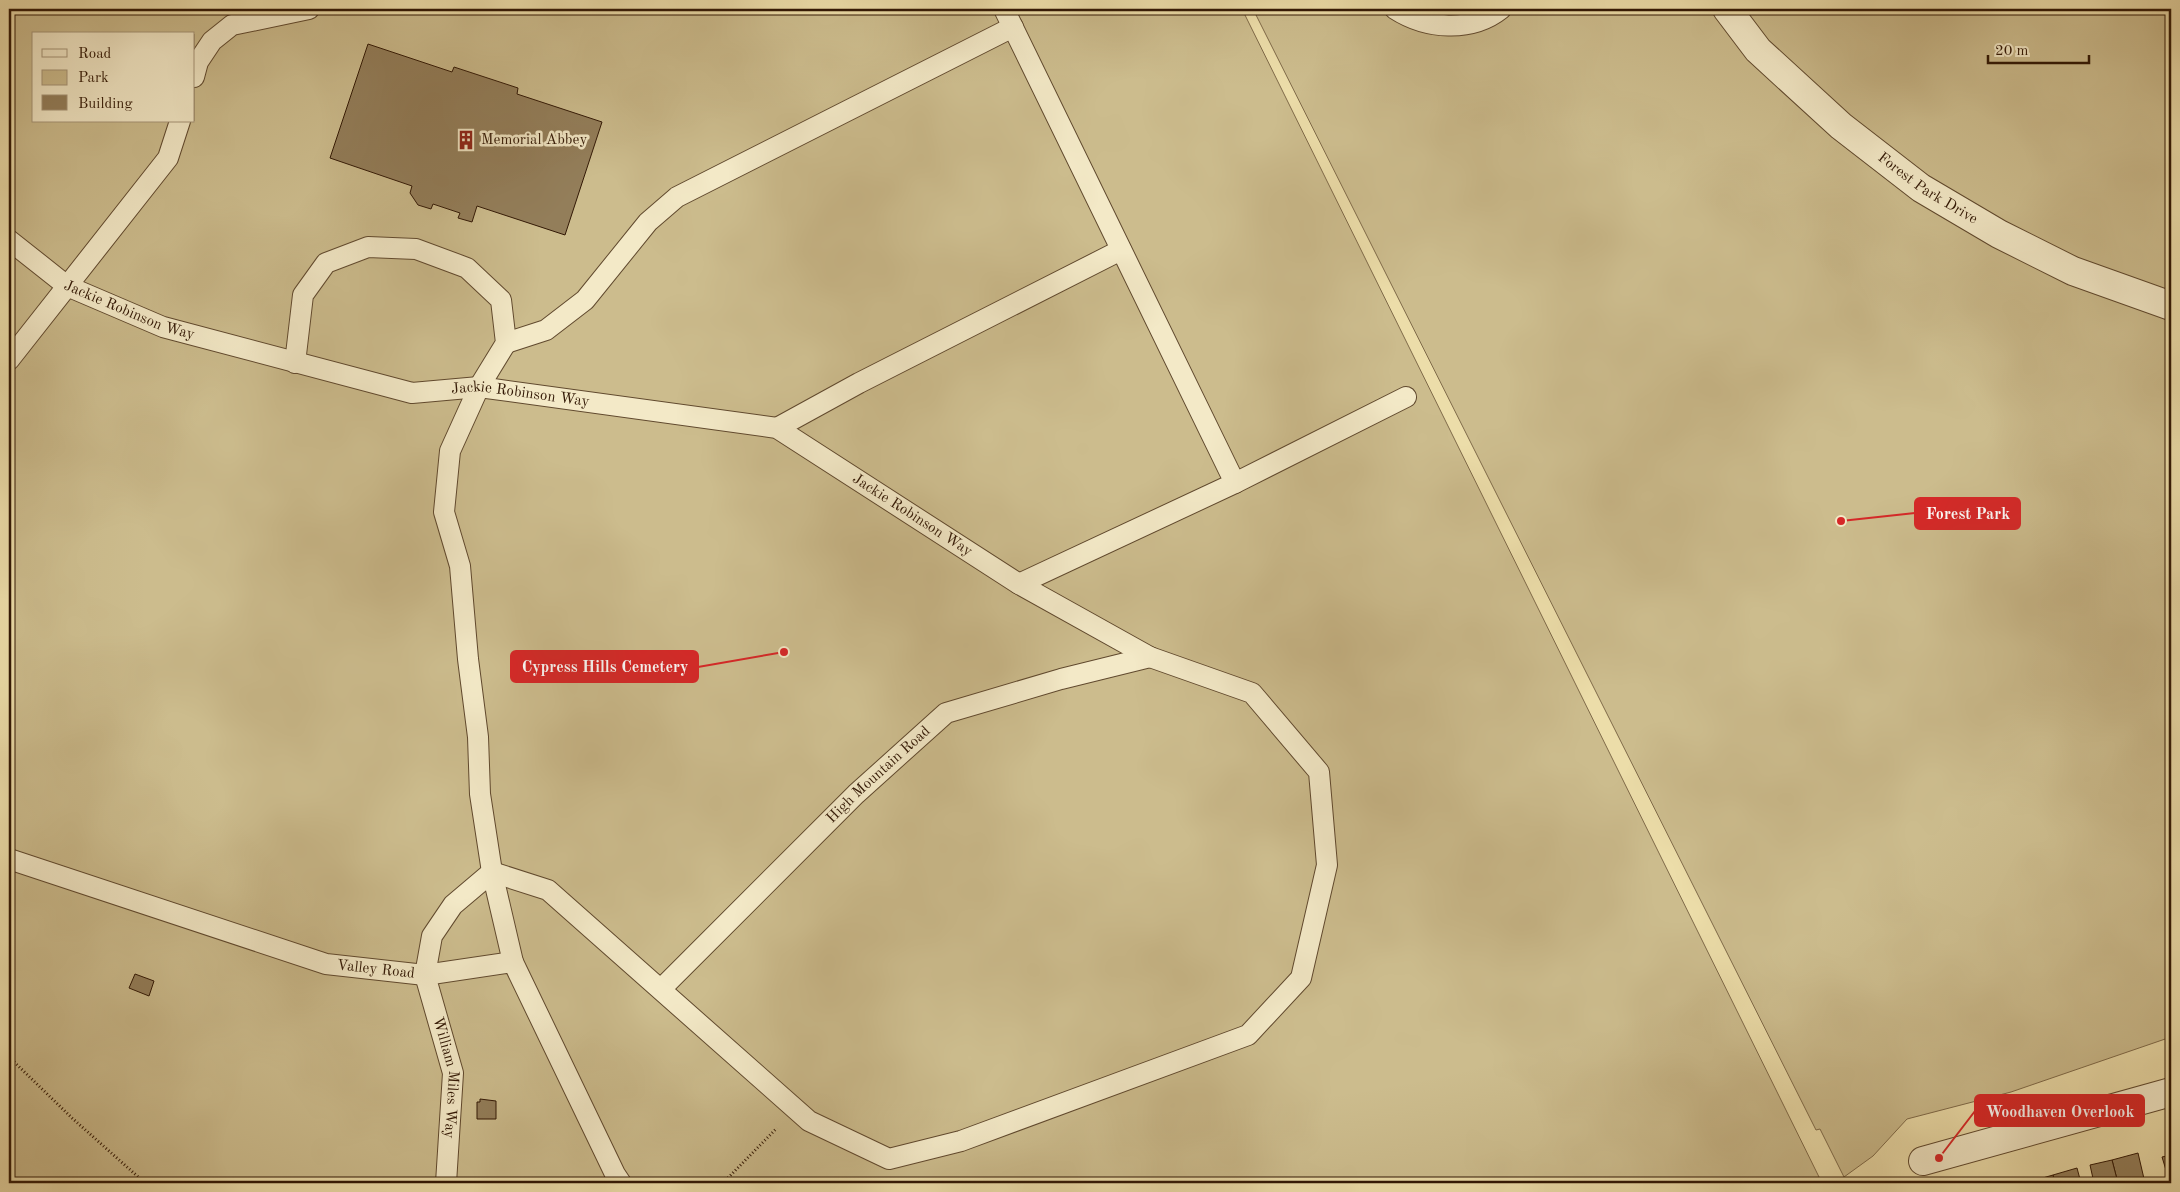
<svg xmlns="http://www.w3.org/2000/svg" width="2180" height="1192" font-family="'Old Standard TT',serif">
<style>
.green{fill:#ccbc8d;stroke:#7f6a49;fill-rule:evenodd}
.building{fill:#937e5a;stroke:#321805}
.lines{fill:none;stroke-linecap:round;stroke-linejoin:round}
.service-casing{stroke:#60492e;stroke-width:22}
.minor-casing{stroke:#60492e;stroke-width:30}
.tertiary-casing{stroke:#60492e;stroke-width:30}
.path{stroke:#321805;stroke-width:3;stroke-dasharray:1 2.5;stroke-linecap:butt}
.service{stroke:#f3e9c7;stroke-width:20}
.minor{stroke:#f3e9c7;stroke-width:28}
.tertiary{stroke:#f3e9c7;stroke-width:28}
.labels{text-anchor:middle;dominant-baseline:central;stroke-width:5;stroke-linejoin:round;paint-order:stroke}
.poi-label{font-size:15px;fill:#321805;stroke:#f3e9c7;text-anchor:start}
.street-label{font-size:15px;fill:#321805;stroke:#f3e9c7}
.leader{fill:none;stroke:#d62828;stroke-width:2}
.callout-dot{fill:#d62828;stroke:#f3e9c7;stroke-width:2}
.callout{fill:#d62828;stroke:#d62828;stroke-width:2}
.callout-label{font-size:16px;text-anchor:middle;font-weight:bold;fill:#fff}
</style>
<rect width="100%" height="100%" fill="#ecdda9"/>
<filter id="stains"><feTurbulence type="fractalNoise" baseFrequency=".004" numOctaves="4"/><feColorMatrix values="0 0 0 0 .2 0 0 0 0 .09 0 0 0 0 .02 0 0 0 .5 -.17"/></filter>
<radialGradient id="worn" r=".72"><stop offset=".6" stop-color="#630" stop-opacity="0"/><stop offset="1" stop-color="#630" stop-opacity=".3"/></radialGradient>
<g class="green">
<path d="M9,9H1242L1822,1183H9ZM34,34H194V121H34Z"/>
<polygon points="1253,9 2171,9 2171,1037 2011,1092 1907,1119 1873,1156 1844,1177 1820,1129 1816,1130"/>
</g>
<g class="building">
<polygon points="368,44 452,72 454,67 518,88 517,94 602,122 565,235 477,206 472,222 458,218 460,213 433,204 431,209 418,205 410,193 412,186 330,158"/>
<polygon points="135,974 154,981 149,996 129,988"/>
<polygon points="480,1099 496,1101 496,1119 477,1119 477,1102 480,1102"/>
<polygon points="2138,1153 2145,1183 2118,1183 2112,1160"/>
<polygon points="2171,1155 2171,1183 2170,1183 2162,1157"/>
<polygon points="2112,1160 2118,1183 2094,1183 2090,1165"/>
<polygon points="2077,1168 2081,1183 2055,1183 2053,1175"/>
<polygon points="2053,1175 2055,1183 2029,1183 2029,1182"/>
</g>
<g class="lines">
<defs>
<g id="service">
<polyline points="1004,9 1235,483 1019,584"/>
<path d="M1395,9C1426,29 1471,33 1501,9"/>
<polyline points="194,77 198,62 212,41 232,25 309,9"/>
<path id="s1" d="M9,240L67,286L163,327L412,393L479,387L777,428L1019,584L1150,657L1252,693L1319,772L1327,865L1301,978L1248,1035L961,1141L889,1159L809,1121L548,890L492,872L453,905L432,936L425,975L453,1073L446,1183"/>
<polyline points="506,343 546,330 585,300 648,222 677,197 1013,27"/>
<polyline points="9,360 168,158 180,121"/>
<polyline points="295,363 303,295 326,263 368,247 416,249 467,268 501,300 506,343 479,387 450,451 444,512 460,566 468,659 478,737 480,794 492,872 513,962"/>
<polyline points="777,428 859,383 1121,250"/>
<polyline points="1235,483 1406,397"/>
<path id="s2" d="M9,859L326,964L425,975L513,962L615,1174L621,1183"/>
<path id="s3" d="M662,988L856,794L946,713L1061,679L1150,657"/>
</g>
<polyline id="minor" points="1923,1161 2171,1092"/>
<g id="tertiary">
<path id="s4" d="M1727,9L1758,50L1841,126L1921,188L1999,234L2073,271L2171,306"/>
</g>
</defs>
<use href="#service" class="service-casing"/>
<use href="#minor" class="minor-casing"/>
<use href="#tertiary" class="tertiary-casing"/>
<g class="path">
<polyline points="9,1057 72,1118 145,1183"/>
<polyline points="723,1183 777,1128"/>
</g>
<use href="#service" class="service"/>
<use href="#minor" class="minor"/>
<use href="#tertiary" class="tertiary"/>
</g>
<defs>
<symbol id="building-bare" viewBox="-9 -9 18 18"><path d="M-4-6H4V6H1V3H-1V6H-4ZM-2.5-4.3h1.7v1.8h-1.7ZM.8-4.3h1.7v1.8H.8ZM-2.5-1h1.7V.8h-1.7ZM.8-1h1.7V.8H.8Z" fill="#8f2418" stroke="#f3e9c7" stroke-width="2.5" paint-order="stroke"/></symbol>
</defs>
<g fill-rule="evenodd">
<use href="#building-bare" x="452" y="126" width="28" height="28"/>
</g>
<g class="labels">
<g class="poi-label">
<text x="481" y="140">Memorial Abbey</text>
</g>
<g class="street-label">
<text stroke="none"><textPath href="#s4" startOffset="271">Forest Park Drive</textPath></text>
<text stroke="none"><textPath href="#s1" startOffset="141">Jackie Robinson Way</textPath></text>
<text stroke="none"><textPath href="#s1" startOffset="545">Jackie Robinson Way</textPath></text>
<text stroke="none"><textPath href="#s1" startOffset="965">Jackie Robinson Way</textPath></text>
<text stroke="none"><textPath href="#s3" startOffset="304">High Mountain Road</textPath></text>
<text stroke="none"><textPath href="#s2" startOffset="384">Valley Road</textPath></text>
<text stroke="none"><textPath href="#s1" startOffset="2851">William Miles Way</textPath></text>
</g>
</g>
<path class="leader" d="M1841 521L1915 513M784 652L698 667M1939 1158L1975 1111"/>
<g class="callout-dot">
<circle cx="1841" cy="521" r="5"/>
<circle cx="784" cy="652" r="5"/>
<circle cx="1939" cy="1158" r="5"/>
</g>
<g class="callout">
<rect x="1915" y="498" width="105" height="31" rx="5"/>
<rect x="511" y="651" width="187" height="31" rx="5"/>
<rect x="1975" y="1095" width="169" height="31" rx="5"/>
</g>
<g class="callout-label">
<text x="1968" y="519">Forest Park</text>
<text x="605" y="672">Cypress Hills Cemetery</text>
<text x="2060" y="1117">Woodhaven Overlook</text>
</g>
<rect width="2180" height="1192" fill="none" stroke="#ecdda9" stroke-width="30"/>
<rect x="10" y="10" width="2160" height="1172" fill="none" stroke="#321805" stroke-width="2.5"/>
<rect x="15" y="15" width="2150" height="1162" fill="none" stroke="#321805"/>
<rect x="32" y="32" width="162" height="90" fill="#f3e9c7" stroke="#a69579"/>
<rect x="42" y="49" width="25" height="8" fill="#f3e9c7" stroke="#a69579"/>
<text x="78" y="58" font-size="15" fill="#321805">Road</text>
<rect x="42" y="70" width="25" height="15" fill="#ccbc8d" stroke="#a69579"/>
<text x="78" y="82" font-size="15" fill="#321805">Park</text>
<rect x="42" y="95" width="25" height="15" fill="#937e5a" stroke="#a69579"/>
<text x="78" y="108" font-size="15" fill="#321805">Building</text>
<path d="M1988 55v8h101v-8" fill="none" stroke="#321805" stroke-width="2.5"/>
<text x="1995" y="55" font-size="15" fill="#321805" stroke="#f3e9c7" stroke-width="4" paint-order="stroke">20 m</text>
<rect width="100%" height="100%" filter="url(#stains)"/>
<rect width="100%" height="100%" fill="url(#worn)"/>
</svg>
